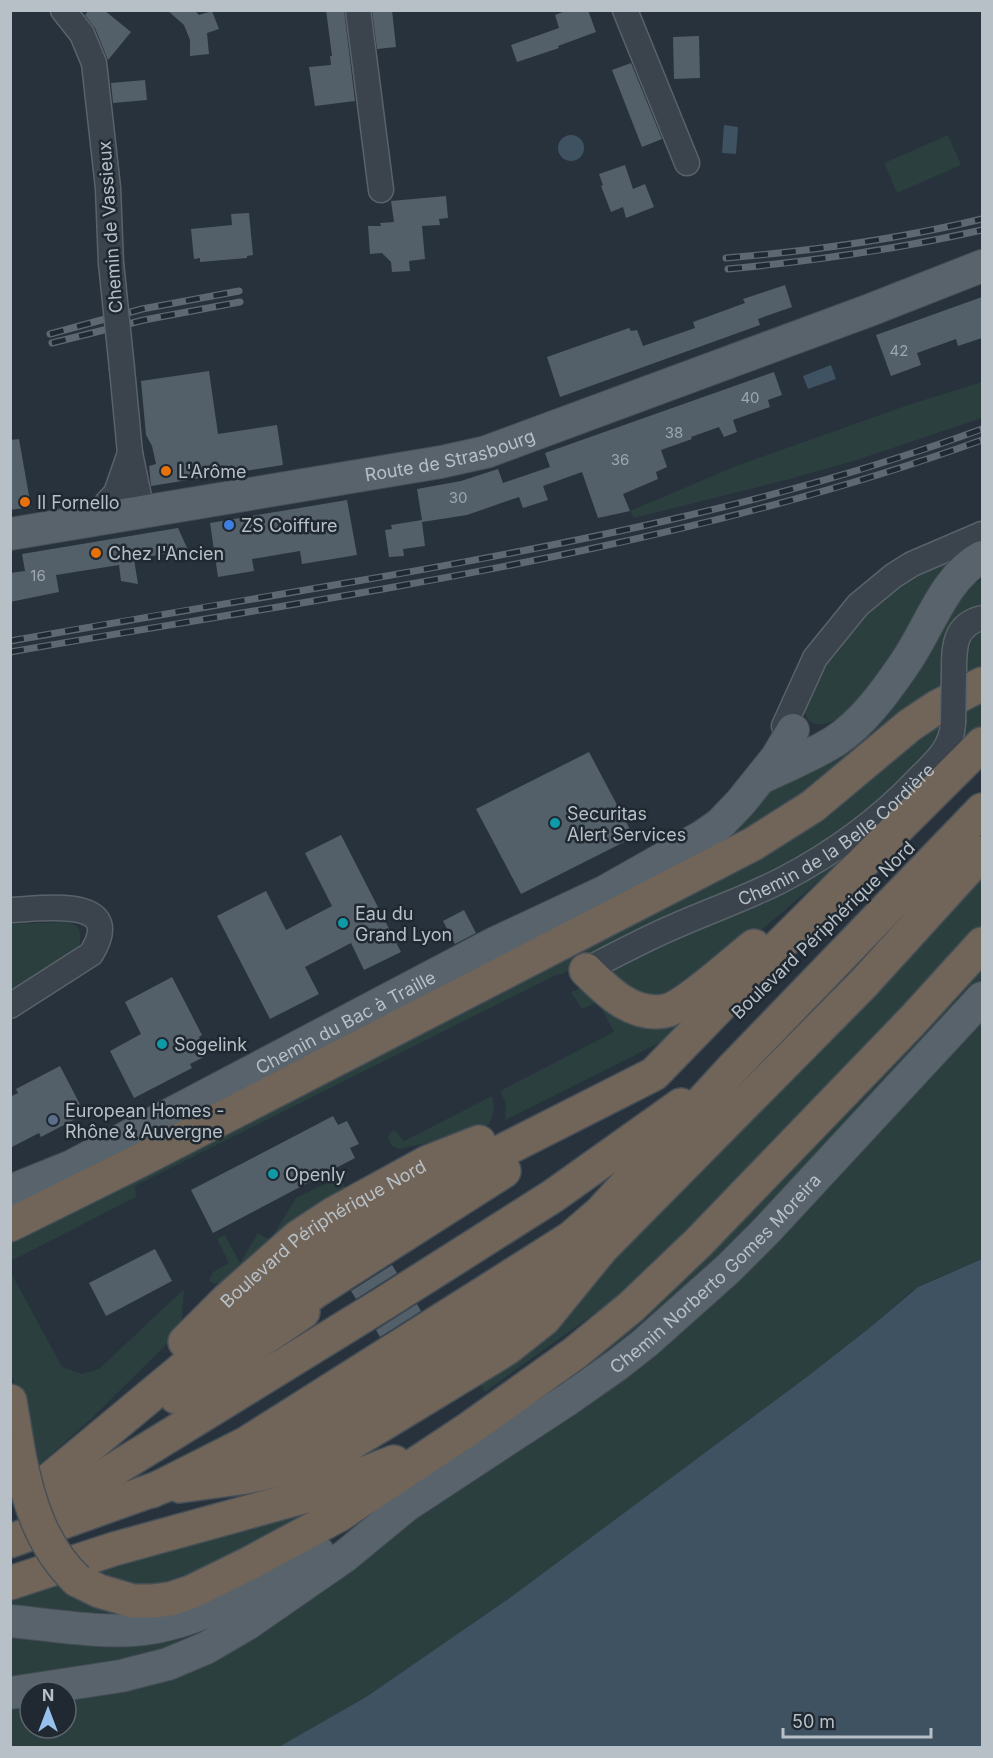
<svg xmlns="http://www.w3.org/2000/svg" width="993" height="1758" font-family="Inter,sans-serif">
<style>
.green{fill:#2a3f3e}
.water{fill:#3f5262}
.building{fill:#535f69}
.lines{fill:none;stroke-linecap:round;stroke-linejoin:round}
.minor-casing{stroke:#59626a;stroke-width:27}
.major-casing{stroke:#444d55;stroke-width:34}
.highway-casing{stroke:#464f57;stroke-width:36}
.minor{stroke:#3b444c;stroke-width:24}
.major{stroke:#59636c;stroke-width:32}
.highway{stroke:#716559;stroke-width:33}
.rail-casing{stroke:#5d6872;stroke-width:7}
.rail{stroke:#202931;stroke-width:4.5;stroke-dasharray:14;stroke-linecap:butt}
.minor-bridge-casing{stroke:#59626a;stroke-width:27;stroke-linecap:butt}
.highway-bridge-casing{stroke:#464f57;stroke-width:36;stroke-linecap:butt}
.minor-bridge{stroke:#3b444c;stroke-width:24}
.highway-bridge{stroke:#716559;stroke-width:33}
.food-dot{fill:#e8710a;stroke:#202931;stroke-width:2}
.shop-dot{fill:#3f7fe0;stroke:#202931;stroke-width:2}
.culture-dot{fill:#0f9aa8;stroke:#202931;stroke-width:2}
.service-dot{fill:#5c6f8a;stroke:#202931;stroke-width:2}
.labels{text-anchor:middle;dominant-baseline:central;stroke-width:5;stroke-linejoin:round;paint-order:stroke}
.number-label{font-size:15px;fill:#9ea7b0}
.street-label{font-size:18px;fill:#b7bfc7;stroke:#202931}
.poi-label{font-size:18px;fill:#b7bfc7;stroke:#202931;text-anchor:start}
</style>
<rect width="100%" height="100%" fill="#27323c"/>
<g class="green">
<polygon points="948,135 961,165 897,193 884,163"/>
<polygon points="982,382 982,418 857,460 786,480 634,518 630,511 736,466 911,404"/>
<path d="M982,542C960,569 936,596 914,624C892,653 862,718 823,724C812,726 807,720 804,710L831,646L883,588Z"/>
<polygon points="982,580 982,609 943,688 774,819 11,1212 11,1204 61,1185 802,763 969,584"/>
<polygon points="982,626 982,668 961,677 963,644"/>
<polygon points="982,694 982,728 930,784 784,911 684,994 647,1005 609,971 901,804 962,703"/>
<polygon points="943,711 944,730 913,776 802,861 635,934 560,975 558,974 135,1186 136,1197 11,1261 11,1238 389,1043"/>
<polygon points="982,863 982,930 662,1259 612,1301 485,1392 475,1378 554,1323 920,937"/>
<path d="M63,922C81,923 83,933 78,949L11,994V924Z"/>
<polygon points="982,963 982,982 843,1137 716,1270 603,1366 141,1621 11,1611 10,1599 61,1579 125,1609 548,1393"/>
<polygon points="581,988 586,988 667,1019 686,1023 659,1043 505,1120 506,1104 500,1091 614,1032 598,1002 582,1009 571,992"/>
<polygon points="982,1016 982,1259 928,1282 912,1291 868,1329 808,1376 511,1597 366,1697 285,1745 279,1748 11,1748 11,1702 30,1698 30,1728 66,1728 66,1692 125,1683 625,1370"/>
<path d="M492,1096C496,1108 493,1121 484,1130L399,1149L392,1146L388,1138L390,1133L394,1130L404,1141Z"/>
<polygon points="341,1176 347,1192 223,1282 215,1284 209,1281 213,1272 229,1263 217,1239 225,1235 240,1263 258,1233 270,1240 296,1198"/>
<polygon points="10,1271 62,1367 82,1374 99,1369 184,1289 181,1330 90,1420 32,1471 25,1426 11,1371"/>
<polygon points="364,1485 275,1541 153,1590 89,1574"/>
<polygon points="258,1596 196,1644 11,1685 10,1630"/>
</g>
<g class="water">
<polygon points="724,125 738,127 736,154 722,153"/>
<circle cx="571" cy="148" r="13"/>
<polygon points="831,365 836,379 808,389 803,376"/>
<polygon points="982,1259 982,1747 279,1747 366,1697 511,1597 808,1376 868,1329 918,1287"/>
</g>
<g class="building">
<polygon points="89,10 104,10 131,32 108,60 95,28 85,15"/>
<polygon points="167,10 194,10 199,15 212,11 219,29 207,33 209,54 190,56 190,40 184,25"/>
<polygon points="326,10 344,10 355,101 315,106 309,67 331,65 330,56 332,56"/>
<polygon points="372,10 392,10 396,47 377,49"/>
<polygon points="568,10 588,10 596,32 558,46 559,48 517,62 511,45 559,28 555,15"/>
<polygon points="699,36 700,78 674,79 673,37"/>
<polygon points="631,63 662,139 642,147 612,70"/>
<polygon points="145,80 147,100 113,103 111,83"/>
<polygon points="625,165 633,189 645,184 654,207 626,218 623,207 611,212 601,186 603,185 599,174"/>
<polygon points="446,196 448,218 439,219 440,225 422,226 425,259 409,261 410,271 392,272 391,262 382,253 370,254 368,226 381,226 380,223 394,222 391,201"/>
<polygon points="249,213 253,255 247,256 247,258 200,262 200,258 194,259 191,229 232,225 231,214"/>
<polygon points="785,285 792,307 758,319 760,325 560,397 547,357 629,328 631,331 637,330 643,346 695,328 693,322 745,303 743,299"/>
<polygon points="982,297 982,338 958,346 956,339 917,353 921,365 891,376 876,335"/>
<polygon points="209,371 218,434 277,425 283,465 151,486 149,466 156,464 152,446 146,435 141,381"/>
<polygon points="774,372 782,395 768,400 770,407 733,420 737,432 724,437 719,427 691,437 692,439 661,450 667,467 656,472 658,479 623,494 630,511 598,518 582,472 543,486 548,500 523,508 519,497 467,515 422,522 425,546 403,549 404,556 389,557 385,530 392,529 391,525 422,520 417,489 461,481 498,469 503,483 550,467 545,453"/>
<polygon points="19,439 31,507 10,510 10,440"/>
<polygon points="347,500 357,555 302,564 300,551 252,559 254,571 218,577 210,523"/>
<polygon points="178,528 188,550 134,559 138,584 121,581 119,565 56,575 59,592 10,602 10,573 25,571 22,554"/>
<polygon points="589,752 634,837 521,894 476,809"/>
<polygon points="341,835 401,952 364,970 351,943 305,967 319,994 270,1019 217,916 266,891 286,930 332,906 305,853"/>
<polygon points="464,910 476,933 455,944 443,921"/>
<polygon points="172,977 202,1035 199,1037 208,1055 190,1064 192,1068 134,1098 110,1051 141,1034 125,1002"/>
<polygon points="60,1066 85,1114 41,1137 39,1133 10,1148 10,1097 18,1093 16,1089"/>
<polygon points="333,1116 338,1125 347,1121 359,1144 350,1148 355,1158 213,1233 191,1190"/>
<polygon points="155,1249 172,1281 106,1316 89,1283"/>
<polygon points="392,1265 397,1273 356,1299 351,1291"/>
<polygon points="417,1304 421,1311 380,1337 376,1330"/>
</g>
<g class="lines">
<defs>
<g id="minor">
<polyline points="63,10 82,34 94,63 108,188 111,263"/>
<polyline points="358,10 381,190"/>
<polyline points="625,10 687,163"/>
<polyline points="122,369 130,453 142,511"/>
<polyline points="92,520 116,493 130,453"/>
<path d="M954,674C954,649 953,625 982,618"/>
<polyline points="784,726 815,658 858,605 893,576 912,564 982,534"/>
<path d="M10,910C42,909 128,895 91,954L10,1006"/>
<path id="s1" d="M586,970C615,955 643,940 673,927C709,911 747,898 782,880C832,854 880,819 918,779C935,762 952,748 953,723"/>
</g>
<g id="major">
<path id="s2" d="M10,534L441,462L486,452L870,310L982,266"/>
<path d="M765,776C788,765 813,755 835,741C863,723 886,691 905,663C929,629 944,577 982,557"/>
<path id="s3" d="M10,1191L72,1166L493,944L604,892L703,836L720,824L741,802L777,757L793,730"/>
<path d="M10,1621C52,1625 102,1634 143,1629C205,1622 265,1582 318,1552"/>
<path id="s4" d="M10,1693L121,1676L168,1664L206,1648L247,1624L345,1556L407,1505L567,1400L617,1365L645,1343L728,1269L766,1231L982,998"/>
</g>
<g id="highway">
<path d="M586,970C607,991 632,1017 665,1011C684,1008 736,960 754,946"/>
<polyline points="10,1225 139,1161 753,844 813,806 910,725 937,707 982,684"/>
<polyline points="278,1318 316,1291 504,1171"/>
<path id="s5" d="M185,1342L228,1299L298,1237L333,1214L428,1162L479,1142"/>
<polyline points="176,1397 303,1312"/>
<polyline points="10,1401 19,1455"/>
<polyline points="253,1463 265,1460 423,1364 577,1265"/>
<polyline points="49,1480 257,1307 318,1261 443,1181 654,1074 752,973 982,744"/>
<polyline points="180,1486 247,1477 317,1461 345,1447 506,1349 544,1319 602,1248 864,983 982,853"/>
<polyline points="152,1491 247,1443 571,1238 601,1212 734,1067 982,810"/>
<polyline points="37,1517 386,1302 553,1196 681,1105"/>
<polyline points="10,1541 172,1483"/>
<polyline points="77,1580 99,1591 133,1601 153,1601 170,1599 191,1592 248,1564 339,1515 470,1428 575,1353 631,1307 699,1242 912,1021 982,944"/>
<polyline points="10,1583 114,1549 306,1496 394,1462"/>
</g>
</defs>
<use href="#minor" class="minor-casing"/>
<use href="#major" class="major-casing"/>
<use href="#highway" class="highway-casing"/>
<use href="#minor" class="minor"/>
<use href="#major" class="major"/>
<use href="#highway" class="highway"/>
<defs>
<g id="rail">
<path d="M726,258C813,251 898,239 982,219"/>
<path d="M728,269C814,261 898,249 982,230"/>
<polyline points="50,334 142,309 239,291"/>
<polyline points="52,343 144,320 240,302"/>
<path d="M10,641C122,621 234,602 346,583C561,546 777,504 982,429"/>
<path d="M10,652C337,595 669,553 982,440"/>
</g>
</defs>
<use href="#rail" class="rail-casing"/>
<use href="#rail" class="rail"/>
<defs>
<g id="minor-bridge">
<polyline points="111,263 122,369"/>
<polyline points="953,723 954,674"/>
</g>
<path id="highway-bridge" d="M19,1455C28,1501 42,1547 77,1580"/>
</defs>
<use href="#minor-bridge" class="minor-bridge-casing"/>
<use href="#highway-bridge" class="highway-bridge-casing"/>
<use href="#minor-bridge" class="minor-bridge"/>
<use href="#highway-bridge" class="highway-bridge"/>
</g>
<g class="food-dot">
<circle cx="166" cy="471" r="6"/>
<circle cx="25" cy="502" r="6"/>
<circle cx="96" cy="553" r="6"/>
</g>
<circle class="shop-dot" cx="229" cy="525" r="6"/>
<g class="culture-dot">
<circle cx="555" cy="823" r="6"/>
<circle cx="343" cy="923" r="6"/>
<circle cx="162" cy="1044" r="6"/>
<circle cx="273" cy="1174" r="6"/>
</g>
<circle class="service-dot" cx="53" cy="1120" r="6"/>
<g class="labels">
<g class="number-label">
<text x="899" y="350">42</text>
<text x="750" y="397">40</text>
<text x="674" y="432">38</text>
<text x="620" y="459">36</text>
<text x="458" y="497">30</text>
<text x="38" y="575">16</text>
</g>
<g class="street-label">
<text transform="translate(110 227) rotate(-94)">Chemin de Vassieux</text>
<text stroke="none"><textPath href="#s2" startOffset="447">Route de Strasbourg</textPath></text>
<text stroke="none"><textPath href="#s1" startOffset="286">Chemin de la Belle Cordière</textPath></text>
<text transform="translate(823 930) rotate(-44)">Boulevard Périphérique Nord</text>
<text stroke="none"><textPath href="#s3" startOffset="376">Chemin du Bac à Traille</textPath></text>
<text stroke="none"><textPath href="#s5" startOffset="177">Boulevard Périphérique Nord</textPath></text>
<text stroke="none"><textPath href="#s4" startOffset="836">Chemin Norberto Gomes Moreira</textPath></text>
</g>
<g class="poi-label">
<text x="178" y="471">L'Arôme</text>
<text x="37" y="502">Il Fornello</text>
<text x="241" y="525">ZS Coiffure</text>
<text x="108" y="553">Chez l'Ancien</text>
<text x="567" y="813">Securitas<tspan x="567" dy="21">Alert Services</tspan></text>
<text x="355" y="913">Eau du<tspan x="355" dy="21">Grand Lyon</tspan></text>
<text x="174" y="1044">Sogelink</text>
<text x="65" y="1110">European Homes -<tspan x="65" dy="21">Rhône &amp; Auvergne</tspan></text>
<text x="285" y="1174">Openly</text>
</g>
</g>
<rect width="993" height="1758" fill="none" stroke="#b7bfc7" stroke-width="24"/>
<g transform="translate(48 1710)"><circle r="28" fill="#202931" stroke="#5c656d" stroke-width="1.5"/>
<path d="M0-4.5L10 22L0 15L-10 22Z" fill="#97c1ec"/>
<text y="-9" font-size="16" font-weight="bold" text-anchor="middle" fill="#b7bfc7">N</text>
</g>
<path d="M783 1728v9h148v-9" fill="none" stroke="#b7bfc7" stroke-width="3"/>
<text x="792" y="1728" font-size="18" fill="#b7bfc7" stroke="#202931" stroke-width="4.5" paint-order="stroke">50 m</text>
</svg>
